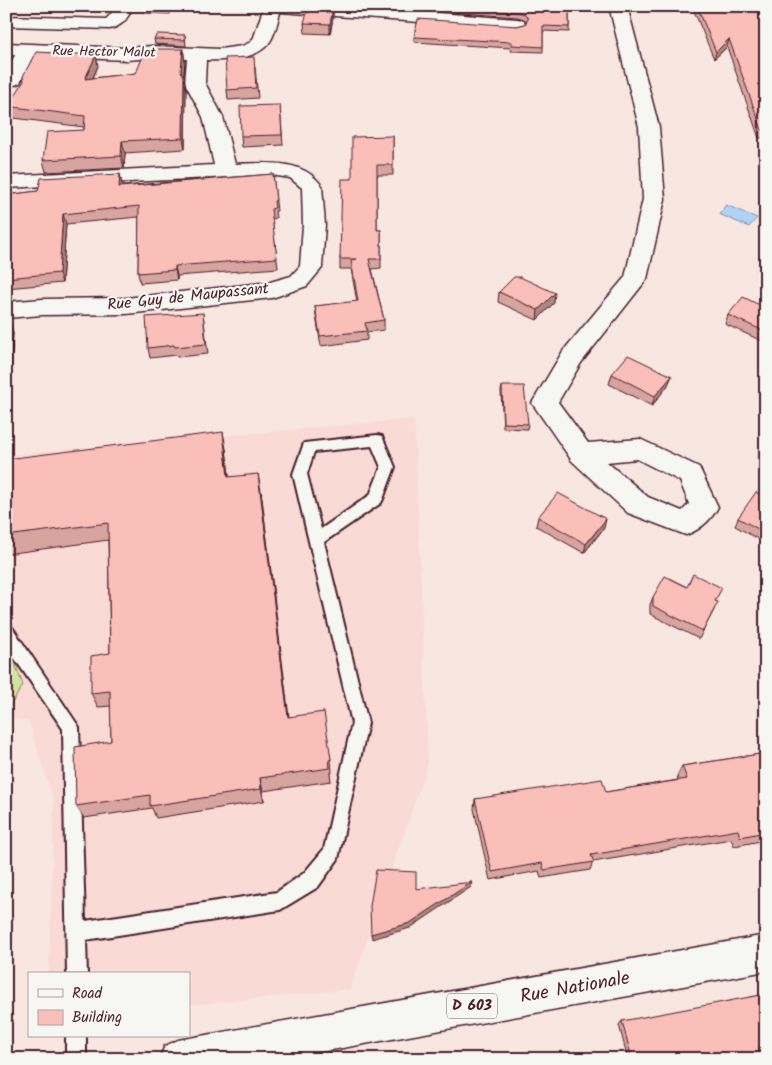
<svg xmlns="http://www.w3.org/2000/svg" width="772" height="1065" font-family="Kalam,sans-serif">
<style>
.built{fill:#f9dad5}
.green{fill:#cfe79d;stroke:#8c8364}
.water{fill:#add4f7;stroke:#858ca5}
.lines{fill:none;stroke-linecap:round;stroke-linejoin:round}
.lane-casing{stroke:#4a1f2b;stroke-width:4}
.street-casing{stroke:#4a1f2b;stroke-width:3}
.primary-casing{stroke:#4a1f2b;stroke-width:3}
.lane{fill:#f6f6f2;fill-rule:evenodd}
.street{fill:#f6f6f2;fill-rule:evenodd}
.primary{fill:#f6f6f2;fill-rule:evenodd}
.wall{fill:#d8a49f;stroke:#4a1f2b}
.shaded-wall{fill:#b08682;stroke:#4a1f2b}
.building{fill:#fbbfb9;stroke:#4a1f2b}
.labels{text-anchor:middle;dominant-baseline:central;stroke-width:4.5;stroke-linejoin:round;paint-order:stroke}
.far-street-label{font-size:14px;fill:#4a1f2b;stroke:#f6f6f2}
.shield{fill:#f6f6f2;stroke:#7e6067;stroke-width:1}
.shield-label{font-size:15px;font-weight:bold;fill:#4a1f2b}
.street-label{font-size:16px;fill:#4a1f2b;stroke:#f6f6f2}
.near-street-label{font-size:19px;fill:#4a1f2b;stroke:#f6f6f2}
</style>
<rect width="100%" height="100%" fill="#f8e6e1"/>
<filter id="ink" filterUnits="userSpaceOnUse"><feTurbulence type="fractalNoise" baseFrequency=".02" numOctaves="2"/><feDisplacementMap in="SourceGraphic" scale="10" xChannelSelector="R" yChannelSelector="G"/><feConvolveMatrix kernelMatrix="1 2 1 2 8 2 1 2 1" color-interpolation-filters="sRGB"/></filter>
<g filter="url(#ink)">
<polygon class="built" points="414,419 428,763 350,989 189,1005 189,974 49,974 54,802 29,722 6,717 6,455"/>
<polygon class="green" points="6,640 23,685 6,713"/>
<polygon class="water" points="726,205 757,218 749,227 719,214"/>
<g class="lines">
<defs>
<g id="lane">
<path d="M377,435L382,436L395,467L383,499L381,503L324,542L368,723L338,859L318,887L280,910L86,940L87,974H67L63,729L6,646V625L12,627L79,727L85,921L277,892L304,873L324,849L352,723L293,474L304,443ZM372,446L381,467L370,495L321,529L307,474L314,452Z"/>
<rect x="66" y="1036" width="20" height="23"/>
</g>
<g id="street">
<path d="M115,6H133C128,18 123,26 110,29L6,26V16L106,19L111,14Z"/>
<path d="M348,6L517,19L523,20L526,24L523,28L517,29L280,12C278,20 276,30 272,38C261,60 228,61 206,60L205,83L223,117L235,164C264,163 303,158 322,186L325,225L322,268L307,286L272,298L126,314L42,315L6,318V302L42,299L126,298L270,282L291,276L300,266L303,225L302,188L290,178L271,175L6,188V176L214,165L203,117L185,83L187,59L152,58L127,60L33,56L20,83L6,88V73L15,55H6V43L127,48L152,46L220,49L242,46L251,42L254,37L264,6Z"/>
<path d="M609,6H627L659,127L665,199L647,279L581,363L558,402L588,443L640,439L699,467L718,507C711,520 700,530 686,535L628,513L572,461L532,403L563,351L625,277L643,199L639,127ZM637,459L680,481L689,504L682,511L648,497L607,462Z"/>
</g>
<polygon id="primary" points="766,935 766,971 282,1059 159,1059 165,1046 178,1040"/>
</defs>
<use href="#lane" class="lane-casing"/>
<use href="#street" class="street-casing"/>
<use href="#primary" class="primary-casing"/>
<use href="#lane" class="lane"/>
<use href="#street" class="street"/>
<use href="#primary" class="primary"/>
</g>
<g class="wall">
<polygon points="61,6 89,6 88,10 62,8"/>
<polygon points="143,6 174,6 170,14 144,13"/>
<polygon points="421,6 569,6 569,32 543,31 543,52 511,51 511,48 414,42 414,37 517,26 525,24 526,22 524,19 517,17 421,10"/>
<polygon points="692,6 766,6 766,138 759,138 727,47 714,59"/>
<polygon points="333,8 333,18 330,34 305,33 304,23"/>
<polygon points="185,35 186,46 155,44 154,39"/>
<polygon points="183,49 185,61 184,77 186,88 185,149 125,153 124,168 46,172 43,160 84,130 84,127 6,117 6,103 98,66 93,78 136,73"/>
<polygon points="255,67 258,98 228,100 227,90"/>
<polygon points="280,105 283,145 242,147 241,136"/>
<polygon points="393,136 393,175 377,175 377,230 381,230 381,268 372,269 384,320 384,330 367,332 367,340 321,346 316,316 315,306 357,302 351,269 340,269 340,259 352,179"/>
<polygon points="120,174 122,186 273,174 277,211 275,211 276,218 272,219 278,268 177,276 177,280 140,283 138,273 139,217 66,224 62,283 6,288 6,195 38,191"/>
<polygon points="499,292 554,303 537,320 498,302"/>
<polygon points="766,308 766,343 725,324 728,315"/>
<polygon points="203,313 208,354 177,357 176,355 150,358 148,348"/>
<polygon points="6,324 13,333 10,380 6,380"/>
<polygon points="612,374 668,385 652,406 609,384"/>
<polygon points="502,386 528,424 527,429 503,428 501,391"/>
<polygon points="226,449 229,477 261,491 289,717 331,759 332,773 330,773 331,781 263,791 264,801 156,818 152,808 84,818 76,806 111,741 111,706 98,707 91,693 110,653 108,540 6,554 6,459"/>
<polygon points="766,495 766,529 765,529 758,539 735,526 738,518 764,497"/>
<polygon points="538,517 604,528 584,553 536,526"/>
<polygon points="653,597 716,601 714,610 699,639 650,614 650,605"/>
<polygon points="766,753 766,840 734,846 731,839 593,862 590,870 541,878 539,871 490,880 474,809 475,799 606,792 678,780 677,776 682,766"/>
<polygon points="622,1021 766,1059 628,1059 619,1025"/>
</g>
<g class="shaded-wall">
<polygon points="169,6 174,6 170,14"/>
<polygon points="333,8 333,18 330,34 330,24"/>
<polygon points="729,39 727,47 714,59 716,52"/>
<polygon points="183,49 185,61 183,83 181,71"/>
<polygon points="96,55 98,66 87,91 85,79"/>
<polygon points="184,77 186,88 185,149 183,138"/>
<polygon points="122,141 125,153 124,168 121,156"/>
<polygon points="120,174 122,184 121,197 119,187"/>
<polygon points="63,214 66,224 62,283 59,273"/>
<polygon points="175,266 177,276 177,280 175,270"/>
<polygon points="555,293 554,303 537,320 538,310"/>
<polygon points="10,323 13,333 10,380 6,371 6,365"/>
<polygon points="672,376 668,385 652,406 655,396"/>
<polygon points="223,432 226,449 231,493 228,477"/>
<polygon points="258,474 261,491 290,731 288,717"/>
<polygon points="606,519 604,528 584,553 586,544"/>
<polygon points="766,526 766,528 758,539 762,531"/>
<polygon points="260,778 263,791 264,801 261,789"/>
<polygon points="472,882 471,887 410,928 372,939 371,934"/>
</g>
<g class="building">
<polygon points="309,6 333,8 330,24 304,23"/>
<polygon points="442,6 569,6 569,27 543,26 543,47 512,45 512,42 414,37 418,19 517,26 525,24 528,19 525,14 518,12"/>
<polygon points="697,6 766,6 766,130 762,130 729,39 716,52"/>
<polygon points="157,34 185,35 185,40 154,39"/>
<polygon points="146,49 183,49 181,71 184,77 183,138 122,141 121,156 43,160 47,132 84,130 85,116 6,106 6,103 11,102 24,81 23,76 36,52 96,55 85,79 136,73"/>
<polygon points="254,57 256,88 227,90 225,58"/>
<polygon points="280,105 282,135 241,136 240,106"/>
<polygon points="393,136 393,165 377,165 377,230 381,230 381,259 369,259 384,320 365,323 367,331 320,336 315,306 358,301 351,260 357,259 340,259 342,179 352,179 352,137"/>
<polygon points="120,174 119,187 273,174 276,200 274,201 275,208 271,209 277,258 175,266 175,270 138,273 139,206 63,214 59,273 6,278 6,195 38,191 41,178"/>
<polygon points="514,277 520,277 555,293 538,310 499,292"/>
<polygon points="743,297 766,308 766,332 728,315"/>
<polygon points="203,313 206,344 175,347 174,345 148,348 146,317"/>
<polygon points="10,323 6,365 6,324"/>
<polygon points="628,355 672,376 655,396 612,374"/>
<polygon points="502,386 524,386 528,424 503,423"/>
<polygon points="223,432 228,477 258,474 288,717 324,712 331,759 329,760 330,768 260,778 261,789 150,806 150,795 76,806 75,747 111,741 110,691 91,693 91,656 110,653 108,523 6,536 6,459"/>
<polygon points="756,492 764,497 766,495 766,526 762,531 738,518"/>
<polygon points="558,493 606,519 586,544 538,517"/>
<polygon points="693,574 722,588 715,601 718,602 703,631 653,606 653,597 665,576 687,587"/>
<polygon points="766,753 766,832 740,837 738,830 591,855 594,862 544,870 542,863 492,872 475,799 602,779 606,792 655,784 687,779 682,766"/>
<polygon points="376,870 416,872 416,889 472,882 410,923 371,934 370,906"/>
<polygon points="766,994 766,1059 632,1059 622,1021"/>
</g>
</g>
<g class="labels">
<g class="far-street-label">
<text transform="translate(104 52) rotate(1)">Rue Hector Malot</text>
</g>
<rect class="shield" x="447" y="993.5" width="50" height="25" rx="4"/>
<g class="shield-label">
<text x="472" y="1006">D 603</text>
</g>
<g class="street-label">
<text transform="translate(188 297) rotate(-6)">Rue Guy de Maupassant</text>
</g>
<g class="near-street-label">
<text transform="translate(575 988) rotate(-10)">Rue Nationale</text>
</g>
</g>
<rect width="772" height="1065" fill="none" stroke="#f6f6f2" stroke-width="25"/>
<rect x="12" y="12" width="747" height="1040" fill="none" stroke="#4a1f2b" stroke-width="2" filter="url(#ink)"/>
<rect x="28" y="972" width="162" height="65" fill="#f6f6f2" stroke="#b1a0a2"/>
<rect x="38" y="989" width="25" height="8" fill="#f6f6f2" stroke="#b1a0a2"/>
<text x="72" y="998" font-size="15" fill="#4a1f2b">Road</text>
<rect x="38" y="1010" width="25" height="15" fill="#fbbfb9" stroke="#b1a0a2"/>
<text x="72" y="1022" font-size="15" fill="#4a1f2b">Building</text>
</svg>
